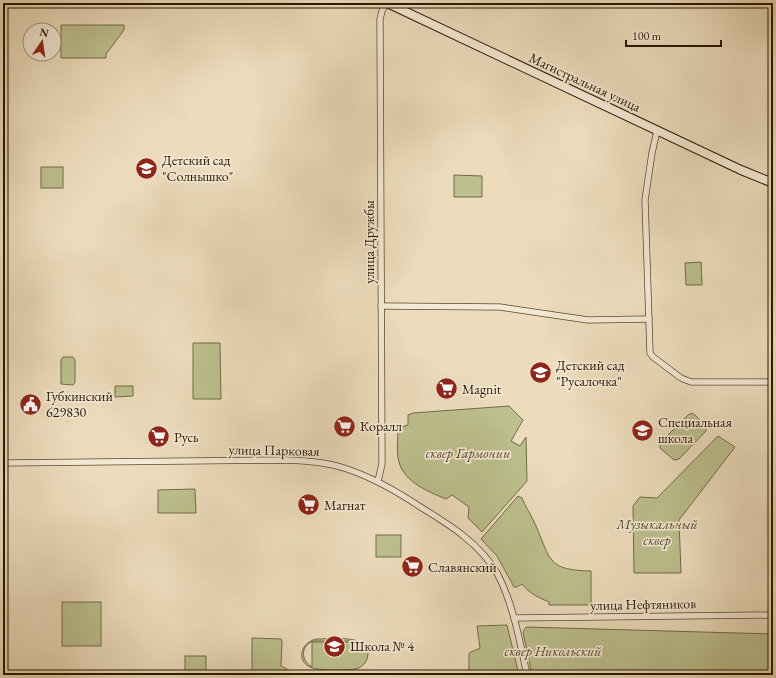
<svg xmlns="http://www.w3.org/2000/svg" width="776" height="678" font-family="'EB Garamond',serif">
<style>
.green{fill:#bcbf8e;stroke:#726a47;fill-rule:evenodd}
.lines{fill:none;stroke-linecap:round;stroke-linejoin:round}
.minor-casing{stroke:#5a482f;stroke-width:7}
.secondary-casing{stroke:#291600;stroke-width:10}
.minor{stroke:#f3e8d3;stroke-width:5.5}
.secondary{stroke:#f3e8d3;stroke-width:8}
.labels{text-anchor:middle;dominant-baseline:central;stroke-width:3.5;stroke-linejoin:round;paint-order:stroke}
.street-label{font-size:14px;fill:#291600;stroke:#f3e8d3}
.poi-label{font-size:14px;fill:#291600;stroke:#f3e8d3;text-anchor:start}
.park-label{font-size:14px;font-style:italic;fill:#55492b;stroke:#f3e8d3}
</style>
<rect width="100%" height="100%" fill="#ecdcbc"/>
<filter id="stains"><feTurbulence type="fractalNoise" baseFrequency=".005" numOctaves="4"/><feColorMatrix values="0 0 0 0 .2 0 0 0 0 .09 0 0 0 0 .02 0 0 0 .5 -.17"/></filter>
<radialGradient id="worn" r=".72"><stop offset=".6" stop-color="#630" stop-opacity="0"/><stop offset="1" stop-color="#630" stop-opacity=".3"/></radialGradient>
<g class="green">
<polygon points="61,25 124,25 124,30 106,54 106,58 61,58"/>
<rect x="41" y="167" width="22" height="21"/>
<polygon points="454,175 482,176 482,197 454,197"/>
<polygon points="701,262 702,285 686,285 685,263"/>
<polygon points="193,343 220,343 221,399 193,399"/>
<polygon points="63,357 73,357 75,360 75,382 73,385 61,384 61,360"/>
<polygon points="115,386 133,386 133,396 115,397"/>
<path d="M509,406L523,420L511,441L520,446L526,437L527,481L482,532L468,518L469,507L452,495L446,499C429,492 404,482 399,462C396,451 398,439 398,428L408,425V415L413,413Z"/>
<polygon points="692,413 695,415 706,426 706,431 679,459 674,460 660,448 660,443 688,415"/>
<polygon points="718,436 735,447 679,520 681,573 634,573 633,506 640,497 657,498"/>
<polygon points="195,489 196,513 158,513 158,490"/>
<path d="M518,496L522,498C526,508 532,516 536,526C551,561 548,570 591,571V605H549V602C539,598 529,593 522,584L517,587H514L497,556L481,539Z"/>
<rect x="376" y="535" width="25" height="22"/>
<rect x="62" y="602" width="39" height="44"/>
<polygon points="507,625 519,675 469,675 469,653 480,648 477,626"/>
<polygon points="526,627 773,634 773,675 532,675 523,632"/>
<polygon points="252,638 281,639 282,642 281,666 287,669 287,675 252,675"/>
<path d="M317,639C331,639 375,633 367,659C366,663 362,666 359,668C352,671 316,671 310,667C295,660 302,641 317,639ZM313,641H353L358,642H312V667C300,660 301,646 313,641Z"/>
<rect x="185" y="656" width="21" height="19"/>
</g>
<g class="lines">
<defs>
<g id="minor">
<polyline points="657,131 652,153 645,200 650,353 653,357 681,378 691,382 773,382"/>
<polyline points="381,306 500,307 588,320 649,319"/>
<path d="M3,463L287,460C307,461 327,462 347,469C374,478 398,492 422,508C450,525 480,544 497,573C513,603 520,642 527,675"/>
<polyline points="378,481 382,464 380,19 382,11 386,3"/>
<polyline points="514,618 773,615"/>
</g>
<polyline id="secondary" points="387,3 741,170 773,183"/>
</defs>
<use href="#minor" class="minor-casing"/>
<use href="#secondary" class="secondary-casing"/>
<use href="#minor" class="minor"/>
<use href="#secondary" class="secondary"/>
</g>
<defs>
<symbol id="school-disc" viewBox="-11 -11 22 22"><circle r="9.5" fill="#8f2418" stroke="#f3e8d3"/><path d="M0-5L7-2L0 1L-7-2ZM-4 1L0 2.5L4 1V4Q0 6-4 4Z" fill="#fff"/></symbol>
<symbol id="supermarket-disc" viewBox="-11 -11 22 22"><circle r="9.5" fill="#8f2418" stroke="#f3e8d3"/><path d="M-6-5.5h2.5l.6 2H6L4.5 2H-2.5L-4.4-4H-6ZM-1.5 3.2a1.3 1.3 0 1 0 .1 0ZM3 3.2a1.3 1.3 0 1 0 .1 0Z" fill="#fff"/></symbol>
<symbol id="civic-disc" viewBox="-11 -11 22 22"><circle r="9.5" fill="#8f2418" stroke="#f3e8d3"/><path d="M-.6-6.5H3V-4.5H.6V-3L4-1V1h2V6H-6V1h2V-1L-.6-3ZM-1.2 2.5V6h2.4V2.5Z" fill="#fff"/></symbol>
</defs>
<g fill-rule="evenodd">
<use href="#school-disc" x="134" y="156" width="25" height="25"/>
<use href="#school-disc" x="528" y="360" width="25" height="25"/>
<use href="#supermarket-disc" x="434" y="376" width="25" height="25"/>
<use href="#civic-disc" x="18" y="392" width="25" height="25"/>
<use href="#supermarket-disc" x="332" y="414" width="25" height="25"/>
<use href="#school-disc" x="630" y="418" width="25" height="25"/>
<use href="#supermarket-disc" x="146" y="424" width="25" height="25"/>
<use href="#supermarket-disc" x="296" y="492" width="25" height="25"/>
<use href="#supermarket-disc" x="400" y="554" width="25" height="25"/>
<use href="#school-disc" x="322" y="634" width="25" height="25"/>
</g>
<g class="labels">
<g class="street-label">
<text transform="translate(585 82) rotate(25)">Магистральная улица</text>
<text transform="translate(369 242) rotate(-90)">улица Дружбы</text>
<text transform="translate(274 450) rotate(1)">улица Парковая</text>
<text transform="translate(643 604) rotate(-1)">улица Нефтяников</text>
</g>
<g class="poi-label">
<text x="162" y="160">Детский сад<tspan x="162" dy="16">"Солнышко"</tspan></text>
<text x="556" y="365">Детский сад<tspan x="556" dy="16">"Русалочка"</tspan></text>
<text x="462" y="389">Magnit</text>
<text x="46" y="396">Губкинский<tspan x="46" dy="16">629830</tspan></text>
<text x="658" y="422">Специальная<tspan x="658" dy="16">школа</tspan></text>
<text x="360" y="426">Коралл</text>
<text x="174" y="437">Русь</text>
<text x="324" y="505">Магнат</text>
<text x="428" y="567">Славянский</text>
<text x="350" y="646">Школа № 4</text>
</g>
<g class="park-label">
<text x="468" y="453">сквер Гармонии</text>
<text x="657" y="524">Музыкальный<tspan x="657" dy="16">сквер</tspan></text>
<text x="553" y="651">сквер Никольский</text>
</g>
</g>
<rect width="776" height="678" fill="none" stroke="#ecdcbc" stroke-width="16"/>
<rect x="4" y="4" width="768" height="670" fill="none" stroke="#291600" stroke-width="2"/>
<rect x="8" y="8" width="760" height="662" fill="none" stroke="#291600"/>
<g transform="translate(42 42) rotate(13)"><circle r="19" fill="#f3e8d3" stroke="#a2947f"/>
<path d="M0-3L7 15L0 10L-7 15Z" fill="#8f2418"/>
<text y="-6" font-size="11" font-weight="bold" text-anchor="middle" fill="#291600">N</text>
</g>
<path d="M626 40v6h95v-6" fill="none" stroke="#291600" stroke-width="2"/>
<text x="632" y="40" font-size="12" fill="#291600" stroke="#f3e8d3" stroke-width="3" paint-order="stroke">100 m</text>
<rect width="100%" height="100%" filter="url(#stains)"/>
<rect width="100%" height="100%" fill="url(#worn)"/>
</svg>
